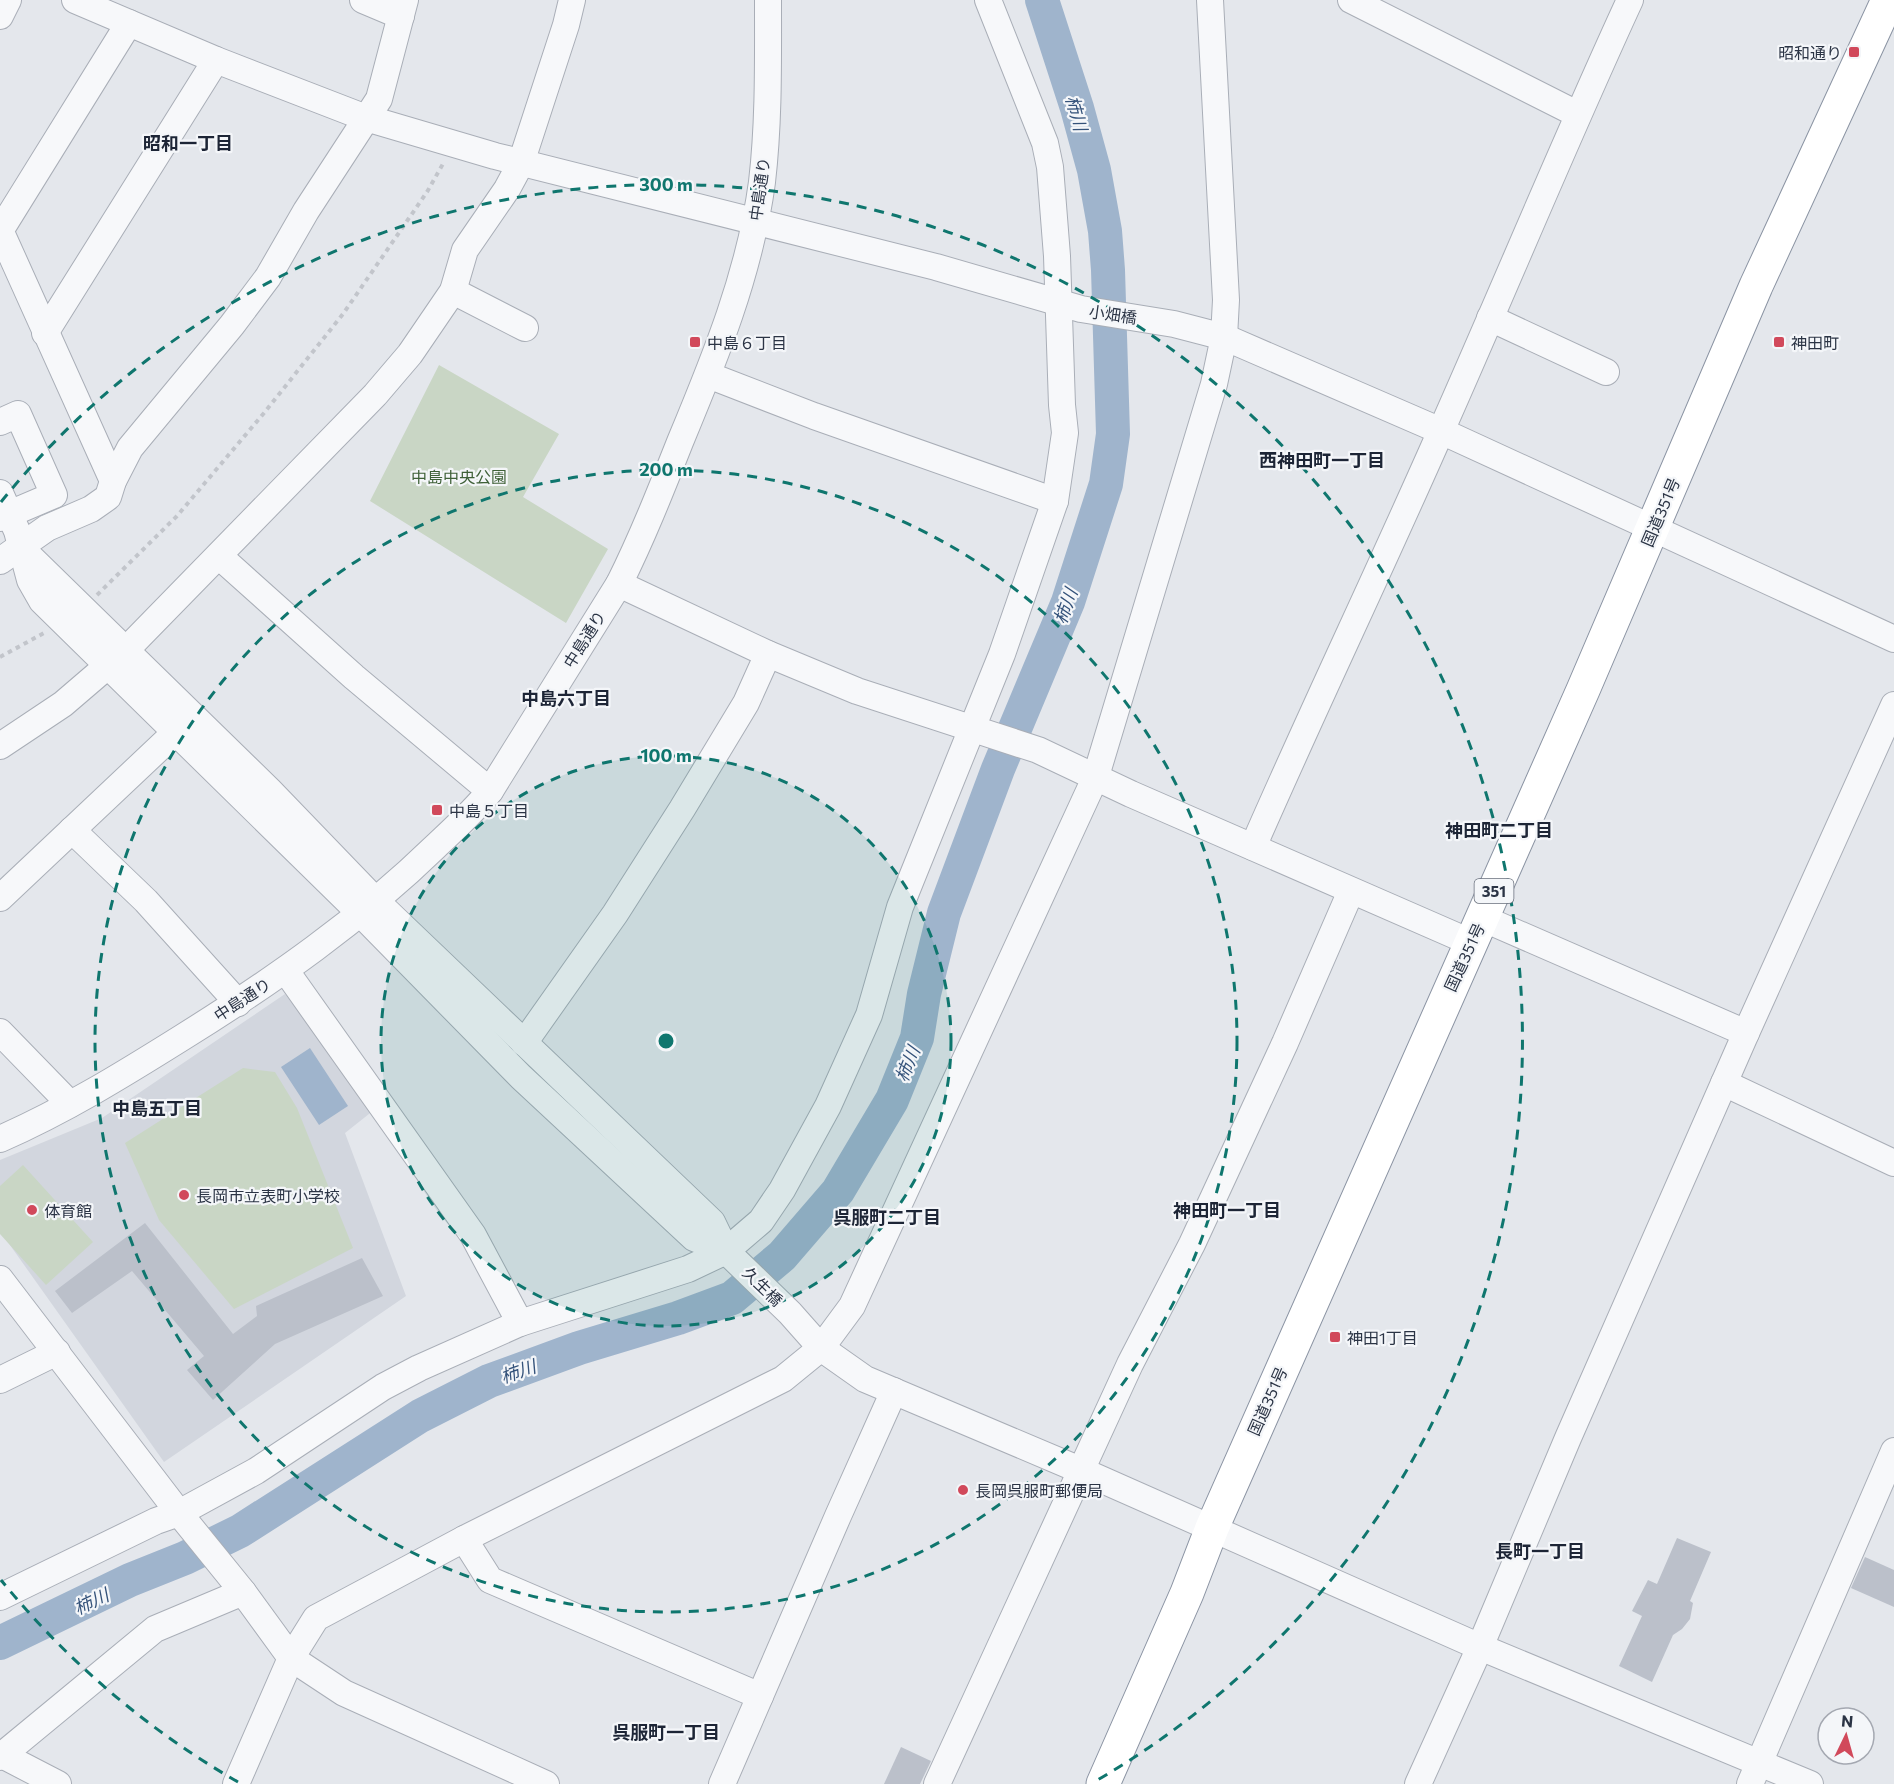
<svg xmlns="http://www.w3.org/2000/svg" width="1894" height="1784" font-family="Commissioner,'Noto Sans JP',sans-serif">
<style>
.built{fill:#d2d6de}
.green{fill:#c9d6c5}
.water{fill:#9fb4cc}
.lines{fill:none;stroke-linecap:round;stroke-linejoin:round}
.river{stroke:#9fb4cc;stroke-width:34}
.building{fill:#bbc0ca}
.minor-casing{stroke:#a9aeb7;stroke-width:28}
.highway-casing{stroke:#8b94a3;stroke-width:35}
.path{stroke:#c2c5cb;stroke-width:4;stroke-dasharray:4.5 4.5;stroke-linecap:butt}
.minor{stroke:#f7f8fa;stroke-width:26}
.highway{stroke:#fff;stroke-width:33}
.ring{fill:none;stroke:#0f766e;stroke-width:3;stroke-dasharray:10 8}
.poi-dot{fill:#d1495b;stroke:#f4f6f9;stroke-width:2}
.labels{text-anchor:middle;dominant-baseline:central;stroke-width:4.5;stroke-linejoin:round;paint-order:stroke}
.shield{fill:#f4f6f9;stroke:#676e7b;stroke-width:1.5}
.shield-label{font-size:15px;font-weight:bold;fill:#2b3445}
.poi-label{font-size:16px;fill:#2b3445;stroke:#f4f6f9;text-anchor:start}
.street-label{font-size:16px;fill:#2b3445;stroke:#f4f6f9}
.park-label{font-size:16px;fill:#3f6138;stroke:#f4f6f9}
.water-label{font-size:18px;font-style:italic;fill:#34527a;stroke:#f4f6f9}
.neighbourhood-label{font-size:18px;font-weight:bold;fill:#1d2536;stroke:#f4f6f9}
.centre{fill:#0f766e;stroke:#f4f6f9;stroke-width:3}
.ring-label{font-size:18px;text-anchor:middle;font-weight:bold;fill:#0f766e;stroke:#f4f6f9;stroke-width:4.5;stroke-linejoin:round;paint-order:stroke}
</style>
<rect width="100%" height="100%" fill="#e4e7ec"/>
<polygon class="built" points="285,994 374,1110 345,1133 406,1296 164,1462 0,1231 0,1160 102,1118"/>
<g class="green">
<polygon points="439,365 559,434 523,497 608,549 566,623 370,501"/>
<polygon points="243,1068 275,1072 297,1108 353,1248 234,1309 159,1220 125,1143"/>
<polygon points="23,1165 93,1242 46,1285 0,1234 0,1186"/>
</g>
<polygon class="water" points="310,1048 348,1106 319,1125 281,1067"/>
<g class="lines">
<polyline class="river" points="0,1643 130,1580 185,1558 240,1531 420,1416 489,1381 579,1348 678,1318 732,1298 782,1256 838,1191 892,1100 917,1038 924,994 944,913 998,769 1068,602 1106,484 1113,434 1108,270 1105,231 1094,170 1077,108 1042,0"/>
</g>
<g class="building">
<polygon points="145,1223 233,1334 257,1316 256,1306 362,1258 383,1296 275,1344 213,1400 187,1370 204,1356 132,1271 72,1313 55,1291"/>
<polygon points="1677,1538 1711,1552 1690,1601 1693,1603 1690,1619 1682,1629 1673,1635 1652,1682 1619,1666 1642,1616 1632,1611 1648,1580 1657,1584"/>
<polygon points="1865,1557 1894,1570 1894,1607 1851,1588"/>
<polygon points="901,1747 931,1761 920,1784 884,1784"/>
</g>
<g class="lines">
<defs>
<g id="minor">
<polyline points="75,0 216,60 366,118 495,156 936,267 1081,309 1174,324 1224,337 1441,431 1894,639"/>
<polyline points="363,0 401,16"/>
<polyline points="1351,0 1577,114"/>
<polyline points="0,16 8,0"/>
<polyline points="0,230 113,481"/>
<polyline points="0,231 129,23"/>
<polyline points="453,291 525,328"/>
<polyline points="1490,318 1606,372"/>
<polyline points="45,333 216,60"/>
<polyline points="708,375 814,416 1055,501"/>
<polyline points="0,422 18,414 54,495 0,518"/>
<polyline points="0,493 17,531 30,580 42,601 361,914 521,1077 694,1238 726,1251 790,1313 821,1348 865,1379 1080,1470 1480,1647 1810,1784"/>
<polyline points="21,548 269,790 376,901 712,1222 726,1251"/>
<polyline points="219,556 354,677 490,791"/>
<polyline points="0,561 47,528 91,509 108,497 113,481 130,448 232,325 268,277 306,211 379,99 405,0"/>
<polyline points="619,584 768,654 857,691 1038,750 1131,794 1470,942"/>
<polyline points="0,746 63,704 126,650 375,395 410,354 453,291 465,250 507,189 521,163 566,25 572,0"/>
<polyline points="72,830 146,901 238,1003"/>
<path d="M1253,847C1314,707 1380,570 1441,431C1505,287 1564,143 1630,0"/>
<polyline points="0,898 176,732"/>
<polyline points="1482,918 1746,1033"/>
<polyline points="286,971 473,1235 520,1323"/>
<polyline points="0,1032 70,1104"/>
<polyline points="524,1043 615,914 682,809 746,703 768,654"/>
<polyline points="1724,1083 1894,1163"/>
<path d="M0,1139C64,1111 124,1074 183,1037C273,981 360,920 436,846C455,828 474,811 490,791L619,584C642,538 661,490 680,442C715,358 750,273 762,182C769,122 768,61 768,0"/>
<polyline points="0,1279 179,1513 243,1592"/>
<polyline points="0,1380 57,1352"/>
<polyline points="464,1539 490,1580 760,1696"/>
<polyline points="0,1597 156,1521 179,1513 256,1471 383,1387 419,1368 520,1323 688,1269 726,1251 761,1221 782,1190 828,1106 869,1015 900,907 1002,654 1055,501 1065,433 1062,405 1057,256 1050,167 1045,143 988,0"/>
<polyline points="2,1755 58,1784"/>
<polyline points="0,1757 155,1629 243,1592 291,1658 344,1693 546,1784"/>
<polyline points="236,1784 291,1658 316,1618 464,1539 783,1379 821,1348 852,1306 1096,776 1214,384 1224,337 1226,300 1210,0"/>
<polyline points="722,1784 838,1516 894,1391"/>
<polyline points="937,1784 1130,1364 1192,1244 1285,1043 1351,891"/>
<polyline points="1418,1784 1480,1647 1568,1438 1746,1033 1894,705"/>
<polyline points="1750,1784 1894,1451"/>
</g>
<polyline id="highway" points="1103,1784 1187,1593 1212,1528 1583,690 1756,286 1888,0"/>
</defs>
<use href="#minor" class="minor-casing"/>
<use href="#highway" class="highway-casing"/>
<g class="path">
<polyline points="97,595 177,516 264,413 343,314 427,192 444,162"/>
<polyline points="0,657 44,633"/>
</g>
<use href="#minor" class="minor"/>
<use href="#highway" class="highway"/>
</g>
<circle cx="666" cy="1041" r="285" fill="#0f766e" fill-opacity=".12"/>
<g class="ring">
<circle cx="666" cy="1041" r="285"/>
<circle cx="666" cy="1041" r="571"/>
<path d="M238 1782A856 856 0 0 1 1 1580M1 502A856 856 0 1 1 1094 1782"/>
</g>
<g class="poi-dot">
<rect x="1848" y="46" width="12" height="12" rx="3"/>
<rect x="689" y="336" width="12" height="12" rx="3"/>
<rect x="1773" y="336" width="12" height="12" rx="3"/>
<rect x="431" y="804" width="12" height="12" rx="3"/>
<circle cx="184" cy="1195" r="6"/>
<circle cx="32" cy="1210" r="6"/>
<rect x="1329" y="1331" width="12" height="12" rx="3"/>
<circle cx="963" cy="1490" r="6"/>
</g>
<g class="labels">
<rect class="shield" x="1474.5" y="879" width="39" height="24" rx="4.5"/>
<g class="shield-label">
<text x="1494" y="891">351</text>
</g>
<g class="poi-label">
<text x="1842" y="52" text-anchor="end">昭和通り</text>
<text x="707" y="342">中島６丁目</text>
<text x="1791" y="342">神田町</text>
<text x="449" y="810">中島５丁目</text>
<text x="196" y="1195">長岡市立表町小学校</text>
<text x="44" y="1210">体育館</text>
<text x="1347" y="1337">神田1丁目</text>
<text x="975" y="1490">長岡呉服町郵便局</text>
</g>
<g class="street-label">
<text transform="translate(759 189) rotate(-82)">中島通り</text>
<text transform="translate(1113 314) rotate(8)">小畑橋</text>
<text transform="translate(1660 512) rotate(-67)">国道351号</text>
<text transform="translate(584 639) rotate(-58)">中島通り</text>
<text transform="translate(1464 957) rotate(-65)">国道351号</text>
<text transform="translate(242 999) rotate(-33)">中島通り</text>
<text transform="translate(763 1286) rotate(44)">久生橋</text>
<text transform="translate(1267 1401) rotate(-66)">国道351号</text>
</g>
<g class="park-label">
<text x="459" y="476">中島中央公園</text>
</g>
<g class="water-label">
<text transform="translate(1077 113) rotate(75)">柿川</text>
<text transform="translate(1065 606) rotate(-70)">柿川</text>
<text transform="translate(907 1064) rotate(-68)">柿川</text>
<text transform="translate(518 1371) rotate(-19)">柿川</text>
<text transform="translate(91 1601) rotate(-25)">柿川</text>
</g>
<g class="neighbourhood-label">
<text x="188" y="143">昭和一丁目</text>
<text x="1322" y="460">西神田町一丁目</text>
<text x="566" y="698">中島六丁目</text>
<text x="1499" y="830">神田町二丁目</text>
<text x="157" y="1108">中島五丁目</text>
<text x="1227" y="1210">神田町一丁目</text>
<text x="887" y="1217">呉服町二丁目</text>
<text x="1540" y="1551">長町一丁目</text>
<text x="666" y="1732">呉服町一丁目</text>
</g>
</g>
<circle cx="666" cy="1041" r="9" class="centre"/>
<g class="ring-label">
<text x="666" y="191">300 m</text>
<text x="666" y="476">200 m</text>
<text x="666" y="762">100 m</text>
</g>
<g transform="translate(1846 1736) rotate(5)"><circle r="28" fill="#f4f6f9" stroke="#a4a8b1" stroke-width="1.5"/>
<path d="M0-4.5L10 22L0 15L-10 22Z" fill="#d1495b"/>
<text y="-9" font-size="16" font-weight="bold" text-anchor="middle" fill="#2b3445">N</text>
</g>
</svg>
